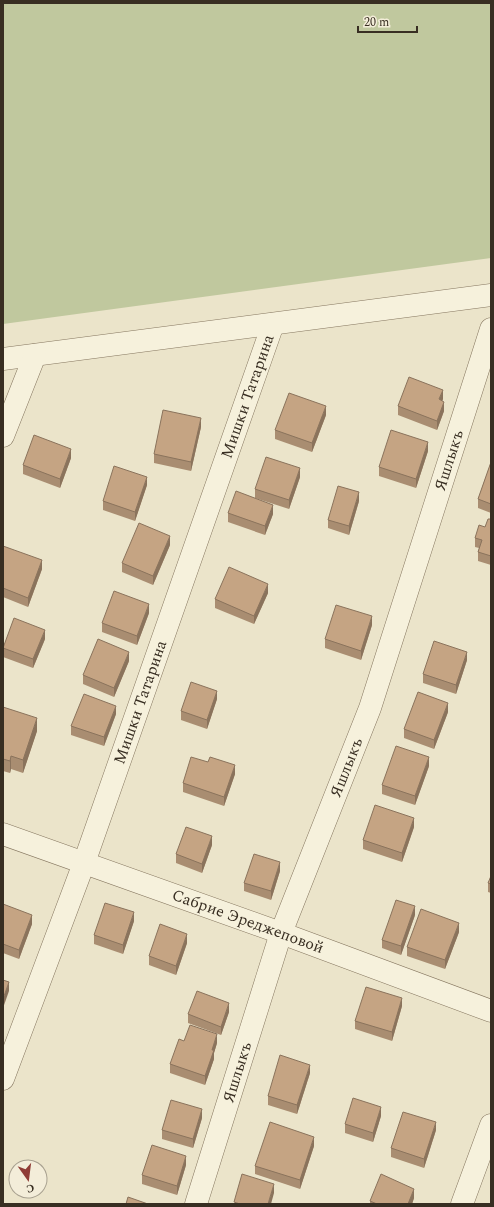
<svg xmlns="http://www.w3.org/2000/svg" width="494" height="1207" font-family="Spectral,serif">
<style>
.green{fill:#c0c89e}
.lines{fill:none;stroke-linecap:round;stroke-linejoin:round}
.minor-casing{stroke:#867760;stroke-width:23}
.minor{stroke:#f6f1dc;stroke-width:22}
.wall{fill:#a98d71}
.shaded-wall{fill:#8a735c}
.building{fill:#c5a483;stroke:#8a735c}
.labels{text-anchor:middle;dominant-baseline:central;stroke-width:4;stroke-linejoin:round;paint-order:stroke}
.street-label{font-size:16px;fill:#382e22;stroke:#f3edd9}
</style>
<rect width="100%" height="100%" fill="#ebe4ca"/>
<polygon class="green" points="3,3 491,3 491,258 3,324"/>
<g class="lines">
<defs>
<g id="minor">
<polyline points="3,359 491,295"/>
<polyline points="3,436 35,355"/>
<path id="s1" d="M3,834L281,933L491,1011"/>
<path id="s2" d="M3,1079L84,863L273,324"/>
<path id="s3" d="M196,1204L281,933L370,708L491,329"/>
<polyline points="462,1204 491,1125"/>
</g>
</defs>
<use href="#minor" class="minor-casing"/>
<use href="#minor" class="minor"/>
</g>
<g class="wall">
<polygon points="443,399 442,401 444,411 437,430 398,415 398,406"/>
<polygon points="326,415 312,452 275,439 275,430"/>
<polygon points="201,427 191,471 154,463 154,454"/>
<polygon points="428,451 416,488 379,476 379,467"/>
<polygon points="71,458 60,488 23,474 23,465"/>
<polygon points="491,462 491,513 478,508 478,499"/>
<polygon points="300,477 289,509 255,498 255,489"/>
<polygon points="147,485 135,521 103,510 103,501"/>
<polygon points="359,501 349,535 328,528 328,520"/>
<polygon points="228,513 273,514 265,535 228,522"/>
<polygon points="491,519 491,565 478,561 478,552 479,548 475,547 475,538 485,527"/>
<polygon points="170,545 153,585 122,572 122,563"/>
<polygon points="3,546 42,569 28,607 3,597"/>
<polygon points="268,593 254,624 215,608 215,599"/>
<polygon points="149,613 137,645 102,632 102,623"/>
<polygon points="372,625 361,660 325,648 325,639"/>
<polygon points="45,639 33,668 3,657 3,647"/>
<polygon points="467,660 456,694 423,683 423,674"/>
<polygon points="129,661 114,697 83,684 83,675"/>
<polygon points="217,699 207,729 181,720 181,711"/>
<polygon points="3,707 37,731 23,773 11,769 10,773 3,771"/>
<polygon points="448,712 434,749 404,738 404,729"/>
<polygon points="116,714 104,746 71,735 71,726"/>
<polygon points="208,762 235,774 224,806 183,792 183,783"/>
<polygon points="429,766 415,805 382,794 382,785"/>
<polygon points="414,827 402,862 363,849 363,840"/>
<polygon points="212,845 202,873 176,863 176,854"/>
<polygon points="280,871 271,900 244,891 244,883"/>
<polygon points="491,876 491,893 488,892 488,883"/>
<polygon points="3,904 32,924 19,959 3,953"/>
<polygon points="415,915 401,955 382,948 382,940"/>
<polygon points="134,921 123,954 94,944 94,935"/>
<polygon points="459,932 445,969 407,956 407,947"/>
<polygon points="187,943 176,975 149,965 149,956"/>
<polygon points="402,1006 392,1041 355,1029 355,1021"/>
<polygon points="229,1012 221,1035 188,1023 188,1014"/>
<polygon points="217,1043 214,1053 214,1059 205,1085 170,1073 170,1064"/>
<polygon points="310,1073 297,1114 268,1105 268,1096"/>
<polygon points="381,1116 373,1142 345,1133 345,1124"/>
<polygon points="202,1118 193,1148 162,1139 162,1130"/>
<polygon points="436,1130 424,1168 391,1157 391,1148"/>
<polygon points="314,1146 300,1189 255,1174 255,1166"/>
<polygon points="186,1165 177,1195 142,1184 142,1175"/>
<polygon points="414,1198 412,1204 370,1204 370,1201"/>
</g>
<g class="shaded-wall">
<polygon points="443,390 443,399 439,408 439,399"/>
<polygon points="444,402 444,411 437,430 437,421"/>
<polygon points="326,406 326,415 312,452 312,443"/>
<polygon points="201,418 201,427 191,471 191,462"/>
<polygon points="428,442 428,451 416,488 416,479"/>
<polygon points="71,449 71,458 60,488 60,479"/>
<polygon points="300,468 300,477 289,509 289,500"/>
<polygon points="147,477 147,485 135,521 135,512"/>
<polygon points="359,492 359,501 349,535 349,526"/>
<polygon points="273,505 273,514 265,535 265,526"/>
<polygon points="170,536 170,545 153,585 153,576"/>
<polygon points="42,560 42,569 28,607 28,598"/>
<polygon points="268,584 268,593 254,624 254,616"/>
<polygon points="149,604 149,613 137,645 137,636"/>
<polygon points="372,616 372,625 361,660 361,651"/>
<polygon points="45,630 45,639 33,668 33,659"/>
<polygon points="129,652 129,661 114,697 114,688"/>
<polygon points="467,652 467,660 456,694 456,685"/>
<polygon points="217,691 217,699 207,729 207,720"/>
<polygon points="448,703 448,712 434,749 434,740"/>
<polygon points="116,706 116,714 104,746 104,737"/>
<polygon points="37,718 37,731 23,773 23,760"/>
<polygon points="11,756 11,769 10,773 10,761"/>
<polygon points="429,757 429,766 415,805 415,796"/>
<polygon points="235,765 235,774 224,806 224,797"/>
<polygon points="414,818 414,827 402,862 402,853"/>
<polygon points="212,836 212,845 202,873 202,864"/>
<polygon points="280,862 280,871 271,900 271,891"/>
<polygon points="415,906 415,915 401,955 401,946"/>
<polygon points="134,912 134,921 123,954 123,945"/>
<polygon points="32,915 32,924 19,959 19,950"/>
<polygon points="459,923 459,932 445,969 445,960"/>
<polygon points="187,934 187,943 176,975 176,966"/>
<polygon points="9,982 9,991 3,1008 3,999"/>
<polygon points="402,998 402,1006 392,1041 392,1032"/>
<polygon points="229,1003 229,1012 221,1035 221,1027"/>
<polygon points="217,1034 217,1043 214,1053 214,1059 205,1085 205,1076 212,1050"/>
<polygon points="310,1065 310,1073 297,1114 297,1105"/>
<polygon points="381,1107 381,1116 373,1142 373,1133"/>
<polygon points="202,1109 202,1118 193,1148 193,1139"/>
<polygon points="436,1122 436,1130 424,1168 424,1159"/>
<polygon points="314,1137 314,1146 300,1189 300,1180"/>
<polygon points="186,1156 186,1165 177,1195 177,1186"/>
<polygon points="274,1184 274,1193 271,1204 268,1204"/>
<polygon points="414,1189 414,1198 412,1204 408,1204"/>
</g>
<g class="building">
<polygon points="409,377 443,390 439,399 444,402 437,421 398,406"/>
<polygon points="289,393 326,406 312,443 275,430"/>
<polygon points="163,410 201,418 191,462 154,454"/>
<polygon points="391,430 428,442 416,479 379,467"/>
<polygon points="34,435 71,449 60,479 23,465"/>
<polygon points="266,457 300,468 289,500 255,489"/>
<polygon points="491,462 491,504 478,499"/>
<polygon points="114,466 147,477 135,512 103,501"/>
<polygon points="338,486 359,492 349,526 328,520"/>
<polygon points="236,491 273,505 265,526 228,513"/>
<polygon points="488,519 491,519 491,556 478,552 482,540 475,538 479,525 485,527"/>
<polygon points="139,523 170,536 153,576 122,563"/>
<polygon points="3,546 42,560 28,598 3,588"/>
<polygon points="229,567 268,584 254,616 215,599"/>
<polygon points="114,591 149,604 137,636 102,623"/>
<polygon points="336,605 372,616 361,651 325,639"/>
<polygon points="14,618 45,630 33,659 3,648"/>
<polygon points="98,639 129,652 114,688 83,675"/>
<polygon points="434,641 467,652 456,685 423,674"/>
<polygon points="191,682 217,691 207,720 181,711"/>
<polygon points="418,692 448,703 434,740 404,729"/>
<polygon points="84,694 116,706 104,737 71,726"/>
<polygon points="3,707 37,718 23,760 11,756 10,761 3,759"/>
<polygon points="396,746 429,757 415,796 382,785"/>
<polygon points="191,757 208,762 210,757 235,765 224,797 183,783"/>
<polygon points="375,805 414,818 402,853 363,840"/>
<polygon points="186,827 212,836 202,864 176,854"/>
<polygon points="254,854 280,862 271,891 244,883"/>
<polygon points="491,876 491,884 488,883"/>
<polygon points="396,900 415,906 401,946 382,940"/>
<polygon points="105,903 134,912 123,945 94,935"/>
<polygon points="3,904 32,915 19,950 3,944"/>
<polygon points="421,909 459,923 445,960 407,947"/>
<polygon points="160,924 187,934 176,966 149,956"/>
<polygon points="3,980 9,982 3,999"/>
<polygon points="366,987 402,998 392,1032 355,1021"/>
<polygon points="197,991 229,1003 221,1027 188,1014"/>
<polygon points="190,1025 217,1034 212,1050 214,1050 205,1076 170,1064 179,1039 184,1041"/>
<polygon points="280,1055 310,1065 297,1105 268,1096"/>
<polygon points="353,1098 381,1107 373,1133 345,1124"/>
<polygon points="171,1100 202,1109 193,1139 162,1130"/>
<polygon points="403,1112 436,1122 424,1159 391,1148"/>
<polygon points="270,1122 314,1137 300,1180 255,1166"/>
<polygon points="152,1145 186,1156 177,1186 142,1175"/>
<polygon points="242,1174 274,1184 268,1204 240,1204 234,1202"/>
<polygon points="381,1174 414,1189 408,1204 377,1204 370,1201"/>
<polygon points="128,1197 148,1204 126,1204"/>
</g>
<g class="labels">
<g class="street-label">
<text stroke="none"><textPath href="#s2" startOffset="725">Мишки Татарина</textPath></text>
<text stroke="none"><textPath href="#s3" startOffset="786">Яшлыкъ</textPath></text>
<text stroke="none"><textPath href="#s2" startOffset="401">Мишки Татарина</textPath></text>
<text stroke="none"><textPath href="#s3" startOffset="462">Яшлыкъ</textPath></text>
<text stroke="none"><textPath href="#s1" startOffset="260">Сабрие Эреджеповой</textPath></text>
<text stroke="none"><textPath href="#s3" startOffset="138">Яшлыкъ</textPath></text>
</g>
</g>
<rect width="494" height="1207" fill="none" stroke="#382e22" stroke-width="8"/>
<g transform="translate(28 1179) rotate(166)"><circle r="19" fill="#f3edd9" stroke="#a8a190"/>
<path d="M0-3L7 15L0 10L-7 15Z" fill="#8f3c35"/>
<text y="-6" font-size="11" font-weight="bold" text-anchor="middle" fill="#382e22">С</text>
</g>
<path d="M358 26v6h59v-6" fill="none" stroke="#382e22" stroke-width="2"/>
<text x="364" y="26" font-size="12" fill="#382e22" stroke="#f3edd9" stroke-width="3" paint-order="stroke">20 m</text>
</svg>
